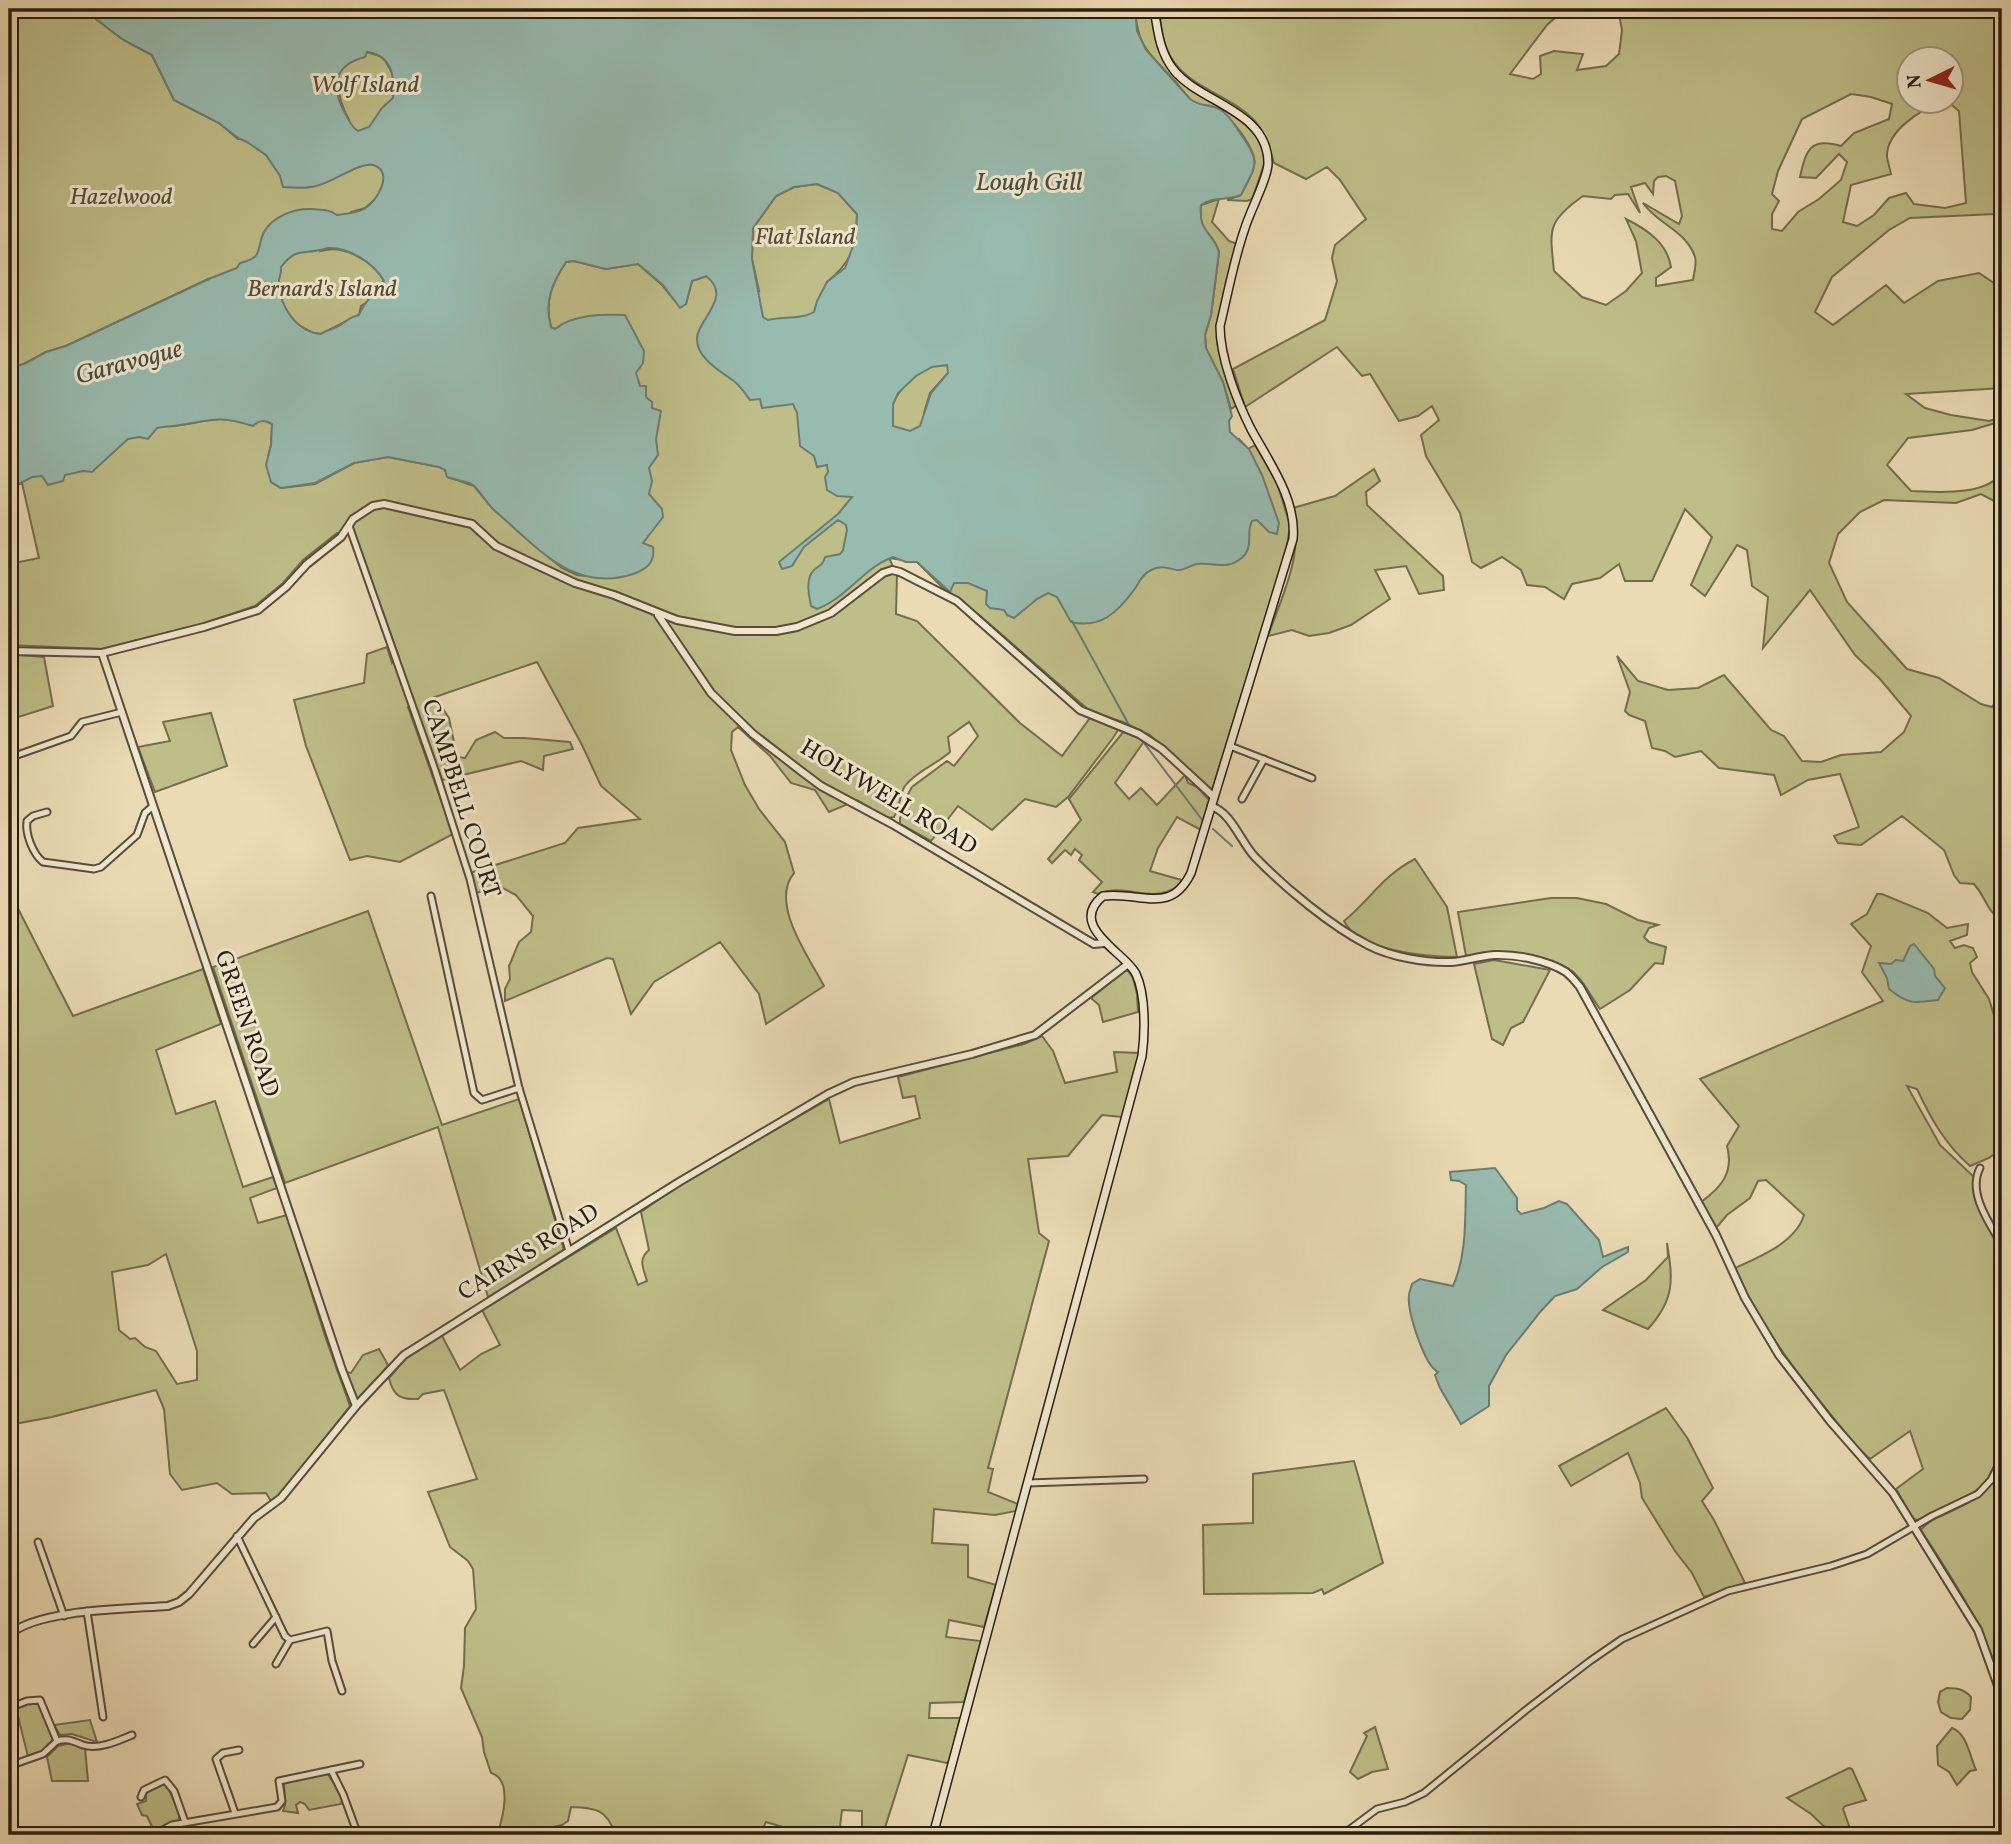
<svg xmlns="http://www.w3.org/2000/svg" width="2011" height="1844" font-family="Vollkorn,serif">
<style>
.green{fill:#bfbd88;stroke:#746d4d;stroke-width:2;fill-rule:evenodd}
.water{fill:#98bbb0;stroke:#6c7c71;stroke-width:2;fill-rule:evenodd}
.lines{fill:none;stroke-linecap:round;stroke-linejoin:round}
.stream{stroke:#6c7c71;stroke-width:2}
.minor-casing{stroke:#594c3b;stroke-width:9}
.tertiary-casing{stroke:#594c3b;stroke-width:10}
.secondary-casing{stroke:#291d12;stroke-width:10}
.minor{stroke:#f1e8cf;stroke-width:5}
.tertiary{stroke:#f1e8cf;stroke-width:6}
.secondary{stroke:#f1e8cf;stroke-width:7}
.labels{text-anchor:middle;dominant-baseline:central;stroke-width:6;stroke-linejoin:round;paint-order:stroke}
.park-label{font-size:24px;font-style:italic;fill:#564d35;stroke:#f1e8cf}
.street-label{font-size:24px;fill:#291d12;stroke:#f1e8cf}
.water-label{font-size:26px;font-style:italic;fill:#4a4c41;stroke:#f1e8cf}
</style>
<rect width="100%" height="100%" fill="#eadbb5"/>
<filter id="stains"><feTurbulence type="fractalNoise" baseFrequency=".00286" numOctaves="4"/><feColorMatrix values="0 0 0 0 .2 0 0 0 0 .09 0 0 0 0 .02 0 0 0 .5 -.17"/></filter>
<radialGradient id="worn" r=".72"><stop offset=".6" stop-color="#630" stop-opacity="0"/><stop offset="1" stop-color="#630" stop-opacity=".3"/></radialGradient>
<g class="green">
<path d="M9,9H83L122,39L152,55L174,100L219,123L238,139L349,120C339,102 326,60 360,58L367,52L383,57L394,76L389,167L379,196L365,208L351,212L321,251C344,244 372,261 384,280L369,301L361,306L359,315L321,334L313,333L210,278L66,346L46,352L24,364L9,368Z"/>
<path d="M1135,9H1151L1158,49L1172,73L1238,116L1256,136L1262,147L1265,162L1252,199L1247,201L1227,200L1241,195C1245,186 1252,176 1254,166C1258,150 1228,112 1213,107C1206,104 1200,107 1193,102C1186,96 1181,88 1175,81C1150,53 1138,50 1135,9Z"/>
<path d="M1159,9H1565L1547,25L1510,74L1533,79L1541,74L1540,56L1554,51L1583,54L1577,70L1606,66L1619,54L1622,30L1618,9H2002V222L1995,214L1910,218L1889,230L1832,277L1815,312L1833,325L1886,285L1904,303L1938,281L1979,273L1994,283L2002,282V388L1906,394L1925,408L1951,415L1989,421L2002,417V421L1972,430L1908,438L1887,465L1911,491C1935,492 1989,497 2002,471V500L1994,501L1981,494L1956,503L1884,500L1860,512L1838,534L1829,563L1847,602L1907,669L1939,678L1981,704L1992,707L2002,692V921C1984,908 1988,900 1974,884L1960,883L1954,875L1944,850L1902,816L1861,845L1838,843L1834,836L1859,827L1840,774L1808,780L1781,795L1774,775L1719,768L1701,751L1675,757L1665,751L1652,748L1645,721L1629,715L1625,711L1630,692L1617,656L1638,681L1668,690L1698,688L1724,675L1771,730L1784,736L1802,761L1821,762L1841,755L1881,752L1904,732L1911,716L1880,679L1855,655L1810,590L1763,648L1768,597L1752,586L1747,550L1737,545L1705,596L1691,585L1712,537L1685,509L1652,581H1625L1619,564L1600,578L1572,584L1564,599L1545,587L1527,585L1521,570L1502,557L1481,568L1472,562L1460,513L1426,456L1421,435L1439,420L1432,406L1418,416L1399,421L1370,374L1362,376L1337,347L1245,407L1233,369L1325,320L1337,281L1332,258L1335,245L1366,219L1340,180L1327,167L1306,179L1274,163C1269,147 1265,131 1253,119C1225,91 1182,88 1166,47C1161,36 1161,21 1159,9ZM1910,60H1952V102H1948L1959,111L1966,203L1945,208L1914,204L1906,193L1889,198L1874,215L1857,226L1843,222L1851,185L1891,174C1890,169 1888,163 1887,157C1886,131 1921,109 1943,102H1910ZM1851,94L1871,97L1892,104L1889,119L1854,133L1841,146C1810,137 1806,150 1800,177L1816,178L1839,154L1847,162L1841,180L1819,199L1798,212L1782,231L1772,229V214L1779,201L1772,194L1778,171L1802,119ZM1666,176L1675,181L1682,216L1679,224L1643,203C1657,224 1686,230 1695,257C1697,263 1694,273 1693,280L1656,286V278L1671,267C1667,243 1648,230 1626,219L1636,241L1642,273L1626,291L1606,305L1582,297L1554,271C1550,230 1546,222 1583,196L1611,199L1615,195L1628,194L1640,213L1631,187L1645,183L1653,194L1654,181L1658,177Z"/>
<path d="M817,184L838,193L857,214C856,246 853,261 827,282L892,410C893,393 915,374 930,367C935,365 942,366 948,365V373L930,393L924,413L1217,461L1239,439L1248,449L1255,445L1277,483L1290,525L1286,553L1212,790L1191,775L1150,735L1123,722L1091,712L978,614L944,589L917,562L889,558L897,575L896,614L917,621L1020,723L1062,756L1090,718L1117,728L1118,730L1113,738L1068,797L1056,807L1025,799L992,830L958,806L931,841L900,824V818L906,807L907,796L912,787L947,761L954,766L978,736L969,722L948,737L950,752C937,764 915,772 905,786C899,795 901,806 894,817L887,818L857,800L829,812L815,790L791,783L770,756L738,727L732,732L731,750L745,785L759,809L785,842L794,873C769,903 809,957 824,986L766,1024L759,994L720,942L654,982L631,1014L613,959L607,958L505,1001V989L510,979L509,966L519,942L531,932L533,916L516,895L499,886L476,893L470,873L565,843L578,828L640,819L601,786L582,745L537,662L435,697L449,718L457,757L465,758L476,740L495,732L504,738H524L570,742L573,749L544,756L543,770L521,761L442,780L415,704L408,707L453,834L400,862L367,856L350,860L306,746L294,700L364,683L367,654L387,647L392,663L399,657L354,533H337L303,560L283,583L255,606L202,624L101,649L9,645V564L39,558L22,483L9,489V448L169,425C186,427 203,419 220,419C235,418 251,422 266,421L272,424L271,445L268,457L271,482L281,488L315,484L354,463L388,457L440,467L445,470L448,477L474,486L493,509L547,556L562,568L577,575L585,576L587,547L551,327C544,302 552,283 566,262L574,261L606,269L638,264L662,285L674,300L686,304L692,281L707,276L711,279L759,291L752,259L753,228L776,196L794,187Z"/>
<path d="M1219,199L1212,222L1229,241L1237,244L1218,325L1217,343L1238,404L1231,409L1223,382L1206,349L1205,335L1211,315L1219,252C1212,229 1198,235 1201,205Z"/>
<path d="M1374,469L1380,481L1366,492L1367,505L1443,576L1444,590L1419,594L1406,566L1375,570L1390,599L1351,625L1329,633L1309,636L1292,630L1268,636C1283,594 1304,553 1293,508L1335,496Z"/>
<polygon points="9,654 44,657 53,706 9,720"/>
<polygon points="211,713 227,766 155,792 138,747 170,741 163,722"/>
<path d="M1124,731L1145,740L1115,783L1129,799L1141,788L1157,805L1185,775L1188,783L1197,787L1210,801L1201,830L1177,817L1158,848L1150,871L1185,881C1152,909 1130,881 1098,894L1093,892L1102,882L1079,860L1082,855L1075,849L1071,855L1065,850L1052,863L1048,859L1081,820L1069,799Z"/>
<path d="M1415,859L1447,907L1457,957C1427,957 1358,951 1344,921C1371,899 1382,876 1415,859Z"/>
<path d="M9,891L73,1016L203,969L221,1024L156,1050L176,1114L215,1101L243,1187L273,1177L277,1188L250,1198L258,1223L287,1215L325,1336L350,1406L279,1496L271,1501L266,1493L232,1494L217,1483L182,1490L170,1474L164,1409L156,1390L52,1417L9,1425ZM166,1254L197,1351V1380L177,1384L156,1351L145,1347L135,1338L130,1339L119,1330L112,1272L148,1265Z"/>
<path d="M1877,894H1882L1928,913L1947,928L1968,924L1967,935L1950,941L1955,948L1964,945L1973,948L1977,957L1970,963L1972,972L1989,999L2002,1042V1148L1989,1158L1970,1166C1945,1144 1931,1119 1917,1089L1907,1086L1940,1145L1975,1178L1978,1207L2002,1249V1392C1993,1410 2002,1426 2002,1445C2001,1489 1952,1505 1918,1520L1913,1519L1896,1489L1923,1469L1910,1431L1870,1459L1859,1449C1813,1393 1764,1336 1735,1268C1760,1257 1796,1242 1804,1215L1766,1180L1758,1181L1750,1198L1727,1215L1716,1228L1701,1202C1722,1187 1734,1172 1727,1146L1739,1126L1700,1079L1883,1001L1862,972L1871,946L1851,924L1867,914Z"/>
<path d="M1551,898H1577L1606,904L1638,920L1658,925L1649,928L1644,937L1649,942L1666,947L1663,964L1655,963L1630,990L1600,1009C1591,997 1581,976 1569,969C1538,951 1499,951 1466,956L1458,912Z"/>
<polygon points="368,911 442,1125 519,1099 564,1250 488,1297 438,1127 285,1183 213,967"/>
<polygon points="1494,960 1550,970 1523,1022 1511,1028 1503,1045 1492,1039 1474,964"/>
<polygon points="1125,971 1128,971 1133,978 1137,994 1138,1012 1103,1022 1099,1005 1091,998"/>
<path d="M1042,1036L1053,1051L1065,1083L1117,1072L1114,1052L1140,1053L1122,1117L1102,1115L1068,1156L1028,1159L1039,1233L1049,1241L988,1468L993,1469L988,1492L1018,1504L1016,1511L995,1515L934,1509L932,1543L968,1545V1577L996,1585L984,1627L949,1620L946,1637L981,1641L964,1702L930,1703L929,1718H960L950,1760L947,1763L908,1755L883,1834L865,1835L862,1833V1811L842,1810L839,1835H810L766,1822L762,1830L750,1835L742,1828L728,1835H616C606,1809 597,1808 571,1807L568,1821L562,1825L518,1835H497C503,1818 513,1779 491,1773L484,1752L482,1737L461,1688L464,1666L465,1628L476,1609L473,1569L468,1561L450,1547L428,1492L477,1479L444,1390L423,1394L418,1399C401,1400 393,1396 389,1378L406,1358L441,1334L460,1370L481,1354L500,1345L482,1310L616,1228L638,1285L647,1281C644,1269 637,1260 649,1250L641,1212L679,1185L829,1099L840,1143L920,1118L915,1096L903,1098L898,1077L1024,1044Z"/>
<path d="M1667,1243C1673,1280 1675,1299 1648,1329L1603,1310L1646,1280L1668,1257Z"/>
<polygon points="379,1349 388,1365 356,1406 346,1372 351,1373 363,1355"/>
<polygon points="1666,1408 1688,1439 1713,1488 1702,1501 1714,1520 1745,1583 1704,1597 1692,1573 1675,1551 1642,1498 1640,1483 1628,1453 1571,1486 1559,1466"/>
<polygon points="1354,1461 1383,1563 1324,1594 1322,1589 1313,1593 1204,1594 1203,1525 1253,1523 1253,1474"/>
<path d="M2002,1461V1687C1985,1626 1954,1582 1921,1530C1927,1522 1936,1518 1945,1514C1974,1501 1990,1493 2002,1461Z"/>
<path d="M1947,1688C1957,1688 1964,1689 1971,1697L1970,1710L1962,1719L1951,1718L1941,1712L1938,1702L1940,1692Z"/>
<polygon points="33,1702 38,1702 53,1740 42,1752 28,1757 16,1708"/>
<polygon points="90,1720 97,1742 72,1734 60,1735 54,1725"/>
<polygon points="1375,1727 1388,1769 1372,1772 1358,1779 1350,1772 1367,1736 1364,1733"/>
<path d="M1952,1728C1967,1733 1970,1757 1976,1770L1970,1771L1957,1785L1949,1772L1938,1765L1937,1746Z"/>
<polygon points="75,1742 85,1748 88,1781 52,1781 47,1757 58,1746"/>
<polygon points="1849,1768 1852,1769 1866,1800 1845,1806 1843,1809 1851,1831 1857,1830 1859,1835 1833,1835 1811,1814 1787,1798"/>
<polygon points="327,1773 343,1797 341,1804 309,1810 305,1804 300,1802 296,1805 298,1813 283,1811 285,1805 284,1783"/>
<polygon points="166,1783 180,1814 178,1821 154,1831 147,1816 142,1815 137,1804 146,1801 146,1793"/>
</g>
<g class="water">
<path d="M83,9H1135L1137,31L1146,50L1190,99C1200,107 1211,104 1221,110C1231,117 1235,126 1242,136C1262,164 1255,166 1241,195C1227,201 1213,196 1201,205C1198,233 1212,230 1219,252L1211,315L1205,335L1206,348L1223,382L1232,416L1229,421L1230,432L1249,449L1262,475L1279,523L1277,534L1269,532L1257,520L1252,521C1245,534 1256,548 1239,560C1224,570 1213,562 1197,564C1190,565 1184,571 1177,570C1167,568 1161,565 1151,570C1142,574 1139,583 1134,590C1117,613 1100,629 1071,622L1057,597L1048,593L1037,599L1014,618L1007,615L1004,610L990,608L986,604L987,591L968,583H954L950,592L917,562H906L893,557C863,568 847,598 817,609L811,606C809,596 805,579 814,570C820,565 823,565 825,557L840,554L843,550L847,530L846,525L838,520L804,547L792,566L782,569L779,562L838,514L852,497L837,496L827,490L825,477L828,472L827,465L817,467L814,456L800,446L797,413L793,404L762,408L760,399L750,400C746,395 742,388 736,383C723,372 697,360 697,339C696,321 734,297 706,276L692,281L686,304L680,308L663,285L638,264L606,269L574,261L566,262C552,283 544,302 551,327L555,329C574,314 603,314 625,315L644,351L643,363L636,373L640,386H646V397L652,402V408L661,411L656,439L658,455L649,468L652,481L649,494L662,509L663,517L643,543L653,547C655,563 647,569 633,574C573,594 535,545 494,510C487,504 479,489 473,485C466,481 455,480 447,477L445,470L439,467L388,457L354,463L315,483L281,488L271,482L266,465L271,445L272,424C265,419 258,421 253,426C219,415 212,420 180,425C172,427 165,426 157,428L148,439L139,437L128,439L92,472L83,471L65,475L63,481L48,485L42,476L32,477L9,489V368L24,364L46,352L66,346L211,278L237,268L240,263C265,257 255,250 264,232C273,216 295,208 312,209C322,210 329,209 337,215C346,214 357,213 364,209C377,202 395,171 373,165C359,162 332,183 316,186C305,189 294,188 283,187L280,176L266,155L247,142L238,138L219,123L174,100L152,55L122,39ZM367,52C392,55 395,78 393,98L382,108L369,127L358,131C351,127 349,120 345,113C330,86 334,65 365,57ZM817,184L838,193L857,214L856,238L845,268L827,282L817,301L814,312C800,320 783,316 768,320L763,317L752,259L753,228L776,196L794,187ZM328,248C349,247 374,263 384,281C376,293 363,302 359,315C349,317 346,322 337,327C331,329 327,330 321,334C297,332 280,307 279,284C278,278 282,274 281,267C298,245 304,256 328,248ZM947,365L948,373L931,393L920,426L910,431L893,426V404L898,393L916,376L932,367Z"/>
<path d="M1914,944L1934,969L1935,976L1945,988L1938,1000C1914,1003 1909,1005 1889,989L1887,978L1879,963L1891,964L1896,960L1903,961L1910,946Z"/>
<path d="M1495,1168L1517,1198V1210L1521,1214L1544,1208L1559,1201L1567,1204L1599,1240L1603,1257L1628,1247V1252L1602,1267L1577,1289L1555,1296L1541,1311L1506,1355L1489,1386V1406L1461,1424L1440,1388L1435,1375L1438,1372C1424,1365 1407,1311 1409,1295C1409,1292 1411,1288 1412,1284L1420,1279L1453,1286C1467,1255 1465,1218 1466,1185L1459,1181L1451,1180L1450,1172Z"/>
</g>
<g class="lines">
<g class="stream">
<polyline points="1072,621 1129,725"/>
<polyline points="1141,739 1203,821"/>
<polyline points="1213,829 1232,846"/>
</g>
<defs>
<g id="minor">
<polyline points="349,526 435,770 470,879 519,1088 569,1251"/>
<polyline points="1230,746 1312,778"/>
<polyline points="9,758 71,736 82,722 122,712"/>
<polyline points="1242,799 1264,759"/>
<path d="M47,812L33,816L27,821C25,834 33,854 43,862L94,869L101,867L137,835L145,813L153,806"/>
<polyline points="431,896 474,1093 482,1100 519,1088"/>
<path d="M1980,1168C1967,1193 1990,1224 2002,1245"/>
<polyline points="2002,1397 1999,1413 2002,1430"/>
<polyline points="1028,1483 1144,1479"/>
<polyline points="237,1536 285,1636 290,1640 276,1664"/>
<polyline points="38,1542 64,1616"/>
<polyline points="87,1611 103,1717"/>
<polyline points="290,1640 327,1631 332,1661 342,1691"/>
<polyline points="253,1644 276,1617"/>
<polyline points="9,1708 27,1701 40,1700 57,1741"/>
<path d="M57,1741C69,1738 72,1741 83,1745C98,1750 118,1741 132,1735"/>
<polyline points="9,1766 43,1754 57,1741"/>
<polyline points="331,1770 343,1794 358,1835"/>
<polyline points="141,1797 144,1790 165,1780 174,1791 185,1822"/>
<polyline points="235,1813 216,1759 223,1753 239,1750"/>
<polyline points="153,1835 172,1825 277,1807 282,1801 279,1781 360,1764"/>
<polyline points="1342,1835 1377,1809 1405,1802 1424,1793 1526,1710 1590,1661 1622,1639 1728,1591 1831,1566 1867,1554 1932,1516 1978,1494 1991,1480 1998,1466 2002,1449"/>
</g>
<g id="tertiary">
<polyline points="658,615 711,693 753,734 801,771 821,786 892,824 1094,944 1104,943"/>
<polyline points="9,651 102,653 204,627 258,610 286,587 307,564 341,537 353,519 373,506 384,504 472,524 496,546 575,583 614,595 677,620 735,631 776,631 797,627 831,613 883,573 892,570 900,572 957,601 1080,710 1139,734 1162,749 1214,797"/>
<polyline points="102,653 342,1370 356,1406"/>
<path d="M1211,806C1232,813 1240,841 1255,857C1285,888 1331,926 1368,945C1391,957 1426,963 1452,962C1466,961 1479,956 1494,955C1515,954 1547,960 1566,972C1571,976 1576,982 1580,987L1716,1235L1745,1298L1779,1355L1830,1421L1893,1493L1978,1630L2002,1697"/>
<path d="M9,1635C37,1609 129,1609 168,1606L179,1602L189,1594L254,1518L281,1498L356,1406L404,1355L679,1182L828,1094L854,1082L972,1054L1035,1035L1128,964"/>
</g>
<g id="secondary">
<path d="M933,1835L1142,1056C1145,1034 1146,995 1136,974C1126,953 1066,926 1103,896C1141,891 1170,916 1191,873L1293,539C1297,500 1269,462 1251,429C1237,401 1220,358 1220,326C1228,293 1234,259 1245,228C1250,211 1268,178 1268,163C1268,110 1199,103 1173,69C1159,50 1158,31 1154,9"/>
<polyline points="1995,1835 2002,1834"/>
</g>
</defs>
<use href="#minor" class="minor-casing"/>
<use href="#tertiary" class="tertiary-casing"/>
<use href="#secondary" class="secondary-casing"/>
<use href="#minor" class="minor"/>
<use href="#tertiary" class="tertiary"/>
<use href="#secondary" class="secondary"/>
</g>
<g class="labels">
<g class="park-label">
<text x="365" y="86">Wolf Island</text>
<text x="121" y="198">Hazelwood</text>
<text x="805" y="238">Flat Island</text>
<text x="322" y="290">Bernard's Island</text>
</g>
<g class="street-label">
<text transform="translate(888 798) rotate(31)">HOLYWELL ROAD</text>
<text transform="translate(460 799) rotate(72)">CAMPBELL COURT</text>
<text transform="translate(246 1024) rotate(71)">GREEN ROAD</text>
<text transform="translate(529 1253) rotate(-32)">CAIRNS ROAD</text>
</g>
<g class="water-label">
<text x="1029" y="183">Lough Gill</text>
<text transform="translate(129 363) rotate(-15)">Garavogue</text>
</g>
</g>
<rect width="2011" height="1844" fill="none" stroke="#eadbb5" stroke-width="35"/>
<rect x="10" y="10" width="1990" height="1823" fill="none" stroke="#291d12" stroke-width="3.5"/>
<rect x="18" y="18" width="1976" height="1809" fill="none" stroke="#291d12" stroke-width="2"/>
<g transform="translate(1930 80) rotate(265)"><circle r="33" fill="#f1e8cf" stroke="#a19783" stroke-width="2"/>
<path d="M0-5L12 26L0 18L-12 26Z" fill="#8f2418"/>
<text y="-10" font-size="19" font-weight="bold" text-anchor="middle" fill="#291d12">N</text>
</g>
<rect width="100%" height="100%" filter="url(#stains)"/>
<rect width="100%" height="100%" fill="url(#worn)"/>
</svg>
